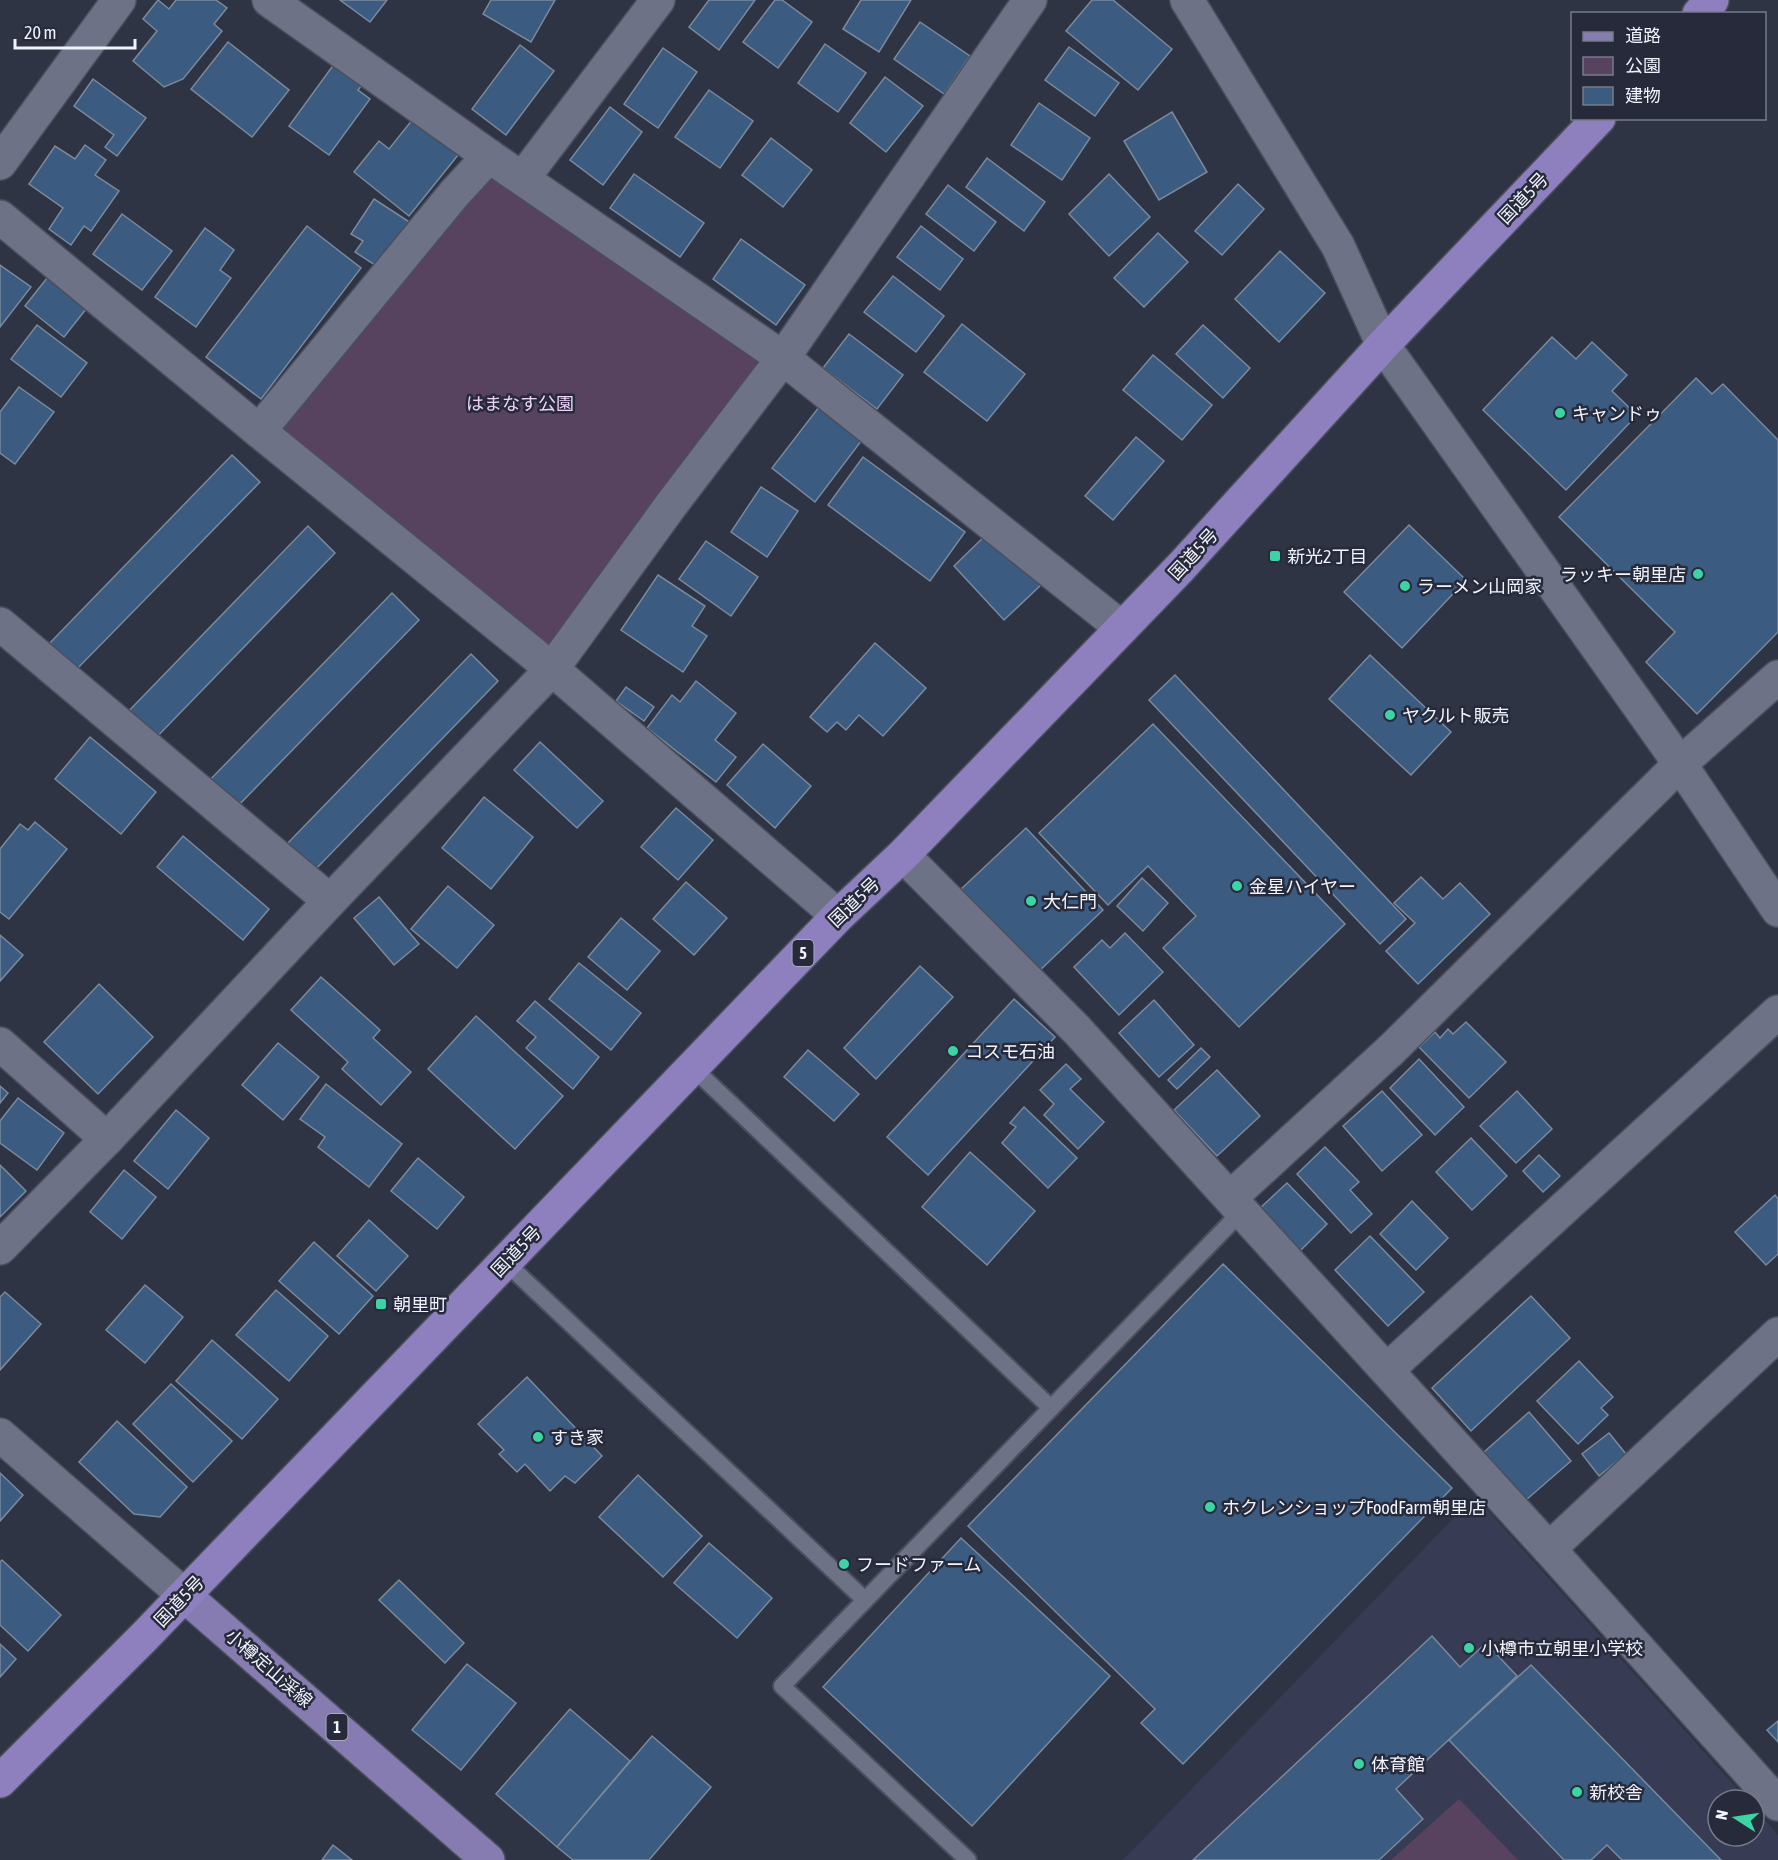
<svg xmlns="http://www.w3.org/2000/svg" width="1778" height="1860" font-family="'Asap Condensed','Noto Sans JP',sans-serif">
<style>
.built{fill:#373c54}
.green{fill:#57435f}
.building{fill:#3b5b80;stroke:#7a899b;stroke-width:1.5}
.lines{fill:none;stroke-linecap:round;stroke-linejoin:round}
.service-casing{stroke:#4b4f5d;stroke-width:20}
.minor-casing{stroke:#4b4f5d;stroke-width:36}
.primary-casing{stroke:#4b4f5d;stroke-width:36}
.trunk-casing{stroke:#4b4f5d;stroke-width:36}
.service{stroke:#6d7286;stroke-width:16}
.minor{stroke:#6d7286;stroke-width:33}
.primary{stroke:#867cb1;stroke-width:33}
.trunk{stroke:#8e80bf;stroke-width:33}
.poi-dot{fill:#3cd4a4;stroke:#262a3a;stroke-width:2}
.labels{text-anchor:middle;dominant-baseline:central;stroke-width:5;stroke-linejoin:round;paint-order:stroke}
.shield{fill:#262a3a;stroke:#b4b7c2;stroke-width:1.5}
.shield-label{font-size:16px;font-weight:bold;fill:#f1f4fd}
.street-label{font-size:18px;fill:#f1f4fd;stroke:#262a3a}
.park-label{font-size:18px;fill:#efd2fa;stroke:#262a3a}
.poi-label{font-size:18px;fill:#f1f4fd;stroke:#262a3a;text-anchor:start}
</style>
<rect width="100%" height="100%" fill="#2f3445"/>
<polygon class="built" points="1475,1496 1747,1800 1718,1800 1718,1836 1754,1836 1754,1808 1778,1835 1778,1860 1123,1860"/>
<g class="green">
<polygon points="486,171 764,361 553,653 278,427"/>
<polygon points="1459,1799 1518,1860 1391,1860"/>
</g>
<g class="building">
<polygon points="158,0 169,9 176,0 216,0 227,8 214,24 222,31 183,79 164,87 133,61 157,31 143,19"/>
<polygon points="340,0 387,0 370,22"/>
<polygon points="491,0 555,0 531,42 483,14"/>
<polygon points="709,0 755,0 719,50 689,27"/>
<polygon points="775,0 782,0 812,22 778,68 743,42"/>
<polygon points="861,0 911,0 879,52 843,29"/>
<polygon points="1092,0 1113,0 1172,49 1138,90 1066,31"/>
<polygon points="920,22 970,56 944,94 894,59"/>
<polygon points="228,42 289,90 252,137 191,89"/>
<polygon points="825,44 866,73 838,112 798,83"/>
<polygon points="520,45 554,71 506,135 472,109"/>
<polygon points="1069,47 1119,83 1095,116 1045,80"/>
<polygon points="663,48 697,72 658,128 624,104"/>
<polygon points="337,60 365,81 358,90 370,99 329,155 289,126"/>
<polygon points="885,77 923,106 886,152 850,123"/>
<polygon points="93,79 146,118 117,156 105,147 114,135 74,106"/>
<polygon points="709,90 753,121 720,168 675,137"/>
<polygon points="1039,103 1090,138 1062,180 1011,145"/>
<polygon points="610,107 642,132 603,185 570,160"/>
<polygon points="1172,112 1207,172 1159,200 1124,141"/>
<polygon points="413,119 458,155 409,216 354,172 379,141 389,149"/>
<polygon points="771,138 812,170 783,207 742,175"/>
<polygon points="85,145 106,160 95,175 119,191 91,231 84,226 71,245 49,229 63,208 29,184 55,146 75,159"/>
<polygon points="987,158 1045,202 1024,231 966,187"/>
<polygon points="634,174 704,223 680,257 610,208"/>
<polygon points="1109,174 1150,217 1109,256 1069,214"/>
<polygon points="1238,184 1264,209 1222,255 1195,231"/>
<polygon points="948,185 996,222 974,251 926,214"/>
<polygon points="374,199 411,223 381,269 355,252 363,241 351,234"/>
<polygon points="122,214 172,251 142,290 93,254"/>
<polygon points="307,226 361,268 261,399 206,357"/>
<polygon points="921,226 963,259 940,290 897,257"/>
<polygon points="205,228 234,250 220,270 231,278 196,327 155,297"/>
<polygon points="1158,233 1188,262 1144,307 1114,278"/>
<polygon points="741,239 805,285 776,325 713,279"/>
<polygon points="1280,251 1325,293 1279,342 1235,299"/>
<polygon points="0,265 31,287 0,327"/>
<polygon points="51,273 90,304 64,337 25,306"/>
<polygon points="893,276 944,316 916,352 864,312"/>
<polygon points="962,324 1025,374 987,421 924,372"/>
<polygon points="37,325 87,363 61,397 11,359"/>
<polygon points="1203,325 1250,368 1223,398 1176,354"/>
<polygon points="849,334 903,375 877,409 823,368"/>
<polygon points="1552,337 1576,359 1592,342 1627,375 1612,391 1637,415 1566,490 1483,410"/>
<polygon points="1153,355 1212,405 1182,440 1123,390"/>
<polygon points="1696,378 1712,394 1723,384 1778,440 1778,632 1697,714 1646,662 1675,632 1559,517"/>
<polygon points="19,387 54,412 15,464 0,453 0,412"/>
<polygon points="819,407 862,440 815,502 772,468"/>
<polygon points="1136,437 1164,461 1113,520 1085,496"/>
<polygon points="232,455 260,482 73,673 46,647"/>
<polygon points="863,457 965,532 930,581 828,505"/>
<polygon points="761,487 798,511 767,557 731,532"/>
<polygon points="1409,525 1466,580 1402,648 1344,592"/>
<polygon points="308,526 335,553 149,745 122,718"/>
<polygon points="991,530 1042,584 1004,620 954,566"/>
<polygon points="706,541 758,577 731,616 679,579"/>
<polygon points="658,575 705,606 692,626 707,636 683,672 621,630"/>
<polygon points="392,593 419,620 233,811 205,785"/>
<polygon points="875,643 926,688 883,736 859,715 846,730 837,722 827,732 810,717"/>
<polygon points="471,654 498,681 312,873 285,846"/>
<polygon points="1370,655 1451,732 1411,775 1329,699"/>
<polygon points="1175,675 1406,919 1380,944 1149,700"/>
<polygon points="696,681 736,713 715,740 736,757 716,782 647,728 672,695 680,702"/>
<polygon points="626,687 654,707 644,721 616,701"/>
<polygon points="1153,724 1345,924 1239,1027 1163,948 1196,916 1148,866 1108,905 1039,833"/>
<polygon points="90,737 156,792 121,834 55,779"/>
<polygon points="540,742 603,801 577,828 514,770"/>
<polygon points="763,744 811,786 775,828 727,785"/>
<polygon points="484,797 533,837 491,889 442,848"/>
<polygon points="676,808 713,840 678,880 641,847"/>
<polygon points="35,822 67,849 9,919 0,912 0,849 20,824 28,830"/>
<polygon points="1026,828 1103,910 1035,975 958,892"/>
<polygon points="183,836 269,909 243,940 157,867"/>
<polygon points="1421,877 1443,899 1460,883 1490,914 1418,984 1386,951 1415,923 1394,903"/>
<polygon points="1142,878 1168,903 1143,931 1117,906"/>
<polygon points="686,882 727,918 694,955 653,919"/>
<polygon points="448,886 494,925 457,968 411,929"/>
<polygon points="379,897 419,944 394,965 354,918"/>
<polygon points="621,918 660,951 627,990 588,957"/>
<polygon points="1125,933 1163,972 1119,1015 1074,967 1102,940 1110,948"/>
<polygon points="0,935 23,955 0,981"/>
<polygon points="579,963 641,1013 611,1050 549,999"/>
<polygon points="920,966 953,997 876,1079 844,1048"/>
<polygon points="321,977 380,1030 373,1038 411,1072 381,1105 342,1069 348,1062 291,1010"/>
<polygon points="99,984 153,1037 98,1094 44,1042"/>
<polygon points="1014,999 1055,1037 928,1175 887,1137"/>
<polygon points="1154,1000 1194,1045 1159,1077 1119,1033"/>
<polygon points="535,1001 599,1057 573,1089 526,1048 536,1037 517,1021"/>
<polygon points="476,1016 563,1096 515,1149 428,1069"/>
<polygon points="1466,1022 1506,1062 1469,1098 1419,1047 1435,1032 1440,1038 1448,1029 1453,1034"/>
<polygon points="278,1043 319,1077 283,1120 242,1085"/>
<polygon points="1201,1048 1210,1057 1177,1089 1168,1080"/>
<polygon points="808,1050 859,1094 834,1121 784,1077"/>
<polygon points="1419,1059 1464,1107 1435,1135 1390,1088"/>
<polygon points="1066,1064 1081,1079 1070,1089 1104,1122 1078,1149 1044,1115 1054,1104 1040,1090"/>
<polygon points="1217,1070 1260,1116 1217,1156 1174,1110"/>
<polygon points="326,1084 402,1144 369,1187 318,1147 325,1137 300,1119"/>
<polygon points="0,1086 8,1093 0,1103"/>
<polygon points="1382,1091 1422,1135 1382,1171 1343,1126"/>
<polygon points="1517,1091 1552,1129 1516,1163 1480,1126"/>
<polygon points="18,1098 64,1133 37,1170 0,1143 0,1121"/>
<polygon points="1024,1107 1077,1158 1048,1188 1002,1143 1016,1127 1010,1123"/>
<polygon points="176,1110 209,1138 168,1189 134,1161"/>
<polygon points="1471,1138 1507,1176 1472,1210 1436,1172"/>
<polygon points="1325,1147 1359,1182 1350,1190 1372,1214 1351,1233 1297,1174"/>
<polygon points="970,1152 1035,1211 987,1265 922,1207"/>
<polygon points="1539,1155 1560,1176 1543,1192 1523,1171"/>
<polygon points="418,1158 464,1197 437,1229 391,1191"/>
<polygon points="0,1165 26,1191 0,1217"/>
<polygon points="124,1170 156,1197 122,1239 90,1212"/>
<polygon points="1287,1183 1327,1224 1300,1251 1259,1209"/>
<polygon points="1775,1195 1778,1199 1778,1254 1766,1265 1735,1232"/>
<polygon points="1412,1201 1448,1238 1416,1270 1380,1234"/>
<polygon points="369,1220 408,1256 376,1291 337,1256"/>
<polygon points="1370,1236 1424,1292 1388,1326 1335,1270"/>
<polygon points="314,1242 373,1296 339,1334 279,1281"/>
<polygon points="1223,1264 1452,1488 1183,1764 1141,1723 1155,1709 968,1526"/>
<polygon points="145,1285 183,1317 145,1363 106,1330"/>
<polygon points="276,1290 328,1336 289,1381 236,1335"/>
<polygon points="5,1292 41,1324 0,1370 0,1297"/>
<polygon points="1531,1296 1570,1338 1471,1431 1432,1388"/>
<polygon points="212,1340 278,1399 242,1439 176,1381"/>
<polygon points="1579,1361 1613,1397 1601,1408 1608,1415 1578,1444 1537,1401"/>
<polygon points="527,1377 602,1456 575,1483 565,1476 550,1491 525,1464 517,1472 499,1454 504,1450 478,1424"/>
<polygon points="171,1384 232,1441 193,1482 133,1424"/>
<polygon points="1529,1412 1571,1461 1526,1500 1484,1452"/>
<polygon points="117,1421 187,1487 160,1517 134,1514 79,1462"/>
<polygon points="1609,1433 1626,1454 1599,1476 1582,1454"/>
<polygon points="0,1473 23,1495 0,1521"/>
<polygon points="638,1475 702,1536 663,1577 599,1517"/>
<polygon points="961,1538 1110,1676 972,1826 823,1687"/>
<polygon points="709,1543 772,1598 737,1638 674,1583"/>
<polygon points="2,1560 61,1615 28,1651 0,1625 0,1562"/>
<polygon points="399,1580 464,1643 445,1663 379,1600"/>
<polygon points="1432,1636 1460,1667 1486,1643 1517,1676 1396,1789 1423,1819 1379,1860 1193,1860"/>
<polygon points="0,1644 16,1659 0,1677"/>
<polygon points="467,1664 516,1703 461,1770 412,1730"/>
<polygon points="1531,1665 1721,1860 1622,1860 1607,1845 1591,1860 1564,1860 1449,1740"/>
<polygon points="570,1709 630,1761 557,1847 496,1794"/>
<polygon points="1778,1721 1778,1742 1767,1730"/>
<polygon points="652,1736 711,1787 649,1860 573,1860 557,1847"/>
<polygon points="333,1845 352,1860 322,1860"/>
</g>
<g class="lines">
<defs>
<g id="service">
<polyline points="692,1067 1051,1408"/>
<polyline points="505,1262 865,1600"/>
<polyline points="968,1860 782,1686 1242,1211"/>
</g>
<g id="minor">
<polyline points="269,0 489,156 783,358 1122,628"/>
<polyline points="1187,0 1338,246 1383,345 1680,764 1778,910"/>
<polyline points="0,163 119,0"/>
<polyline points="523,178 658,0"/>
<polyline points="0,217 259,431 552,669 838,916"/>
<polyline points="259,431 454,194 489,156"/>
<polyline points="0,624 330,901"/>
<polyline points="903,855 1077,1030 1549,1549 1778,1804"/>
<polyline points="0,1044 107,1139"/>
<polyline points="1230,1198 1392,1049 1680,764 1778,677"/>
<polyline points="0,1248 107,1139 330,901 552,669 671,505 783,358 1030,0"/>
<polyline points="1387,1370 1778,1012"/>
<polyline points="0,1435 185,1596"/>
<polyline points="1549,1549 1778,1334"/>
</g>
<polyline id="primary" points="185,1596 488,1860"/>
<g id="trunk">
<polyline points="1699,14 1712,0"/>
<polyline points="0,1781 146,1635 838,916 903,855 1181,567 1383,345 1599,118"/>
</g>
</defs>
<use href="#service" class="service-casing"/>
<use href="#minor" class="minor-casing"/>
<use href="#primary" class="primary-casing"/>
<use href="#trunk" class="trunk-casing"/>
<use href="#service" class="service"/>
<use href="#minor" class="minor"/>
<use href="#primary" class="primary"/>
<use href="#trunk" class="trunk"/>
</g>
<g class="poi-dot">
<circle cx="1560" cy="413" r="6"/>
<rect x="1269" y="550" width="12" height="12" rx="3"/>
<circle cx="1698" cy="574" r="6"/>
<circle cx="1405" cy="586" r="6"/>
<circle cx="1390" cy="715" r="6"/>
<circle cx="1237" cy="886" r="6"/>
<circle cx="1031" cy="901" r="6"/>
<circle cx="953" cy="1051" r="6"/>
<rect x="375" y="1298" width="12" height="12" rx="3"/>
<circle cx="538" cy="1437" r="6"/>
<circle cx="1210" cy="1507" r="6"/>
<circle cx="844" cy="1564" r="6"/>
<circle cx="1469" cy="1648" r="6"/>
<circle cx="1359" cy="1764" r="6"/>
<circle cx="1577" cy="1792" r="6"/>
</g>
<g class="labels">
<g class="shield">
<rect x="792.5" y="940" width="21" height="26" rx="4.5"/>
<rect x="326.5" y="1714" width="21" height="26" rx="4.5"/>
</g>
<g class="shield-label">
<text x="803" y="953">5</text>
<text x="337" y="1727">1</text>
</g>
<g class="street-label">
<text transform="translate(1523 198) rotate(-46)">国道5号</text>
<text transform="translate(1193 554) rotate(-47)">国道5号</text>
<text transform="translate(854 902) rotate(-44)">国道5号</text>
<text transform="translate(516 1251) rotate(-46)">国道5号</text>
<text transform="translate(179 1601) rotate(-46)">国道5号</text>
<text transform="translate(269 1668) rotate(41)">小樽定山渓線</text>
</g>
<g class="park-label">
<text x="520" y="403">はまなす公園</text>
</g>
<g class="poi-label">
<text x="1572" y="413">キャンドゥ</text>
<text x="1287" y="556">新光2丁目</text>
<text x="1686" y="574" text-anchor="end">ラッキー朝里店</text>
<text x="1417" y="586">ラーメン山岡家</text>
<text x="1402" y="715">ヤクルト販売</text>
<text x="1249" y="886">金星ハイヤー</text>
<text x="1043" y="901">大仁門</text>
<text x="965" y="1051">コスモ石油</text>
<text x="393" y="1304">朝里町</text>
<text x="550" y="1437">すき家</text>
<text x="1222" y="1507">ホクレンショップFoodFarm朝里店</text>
<text x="856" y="1564">フードファーム</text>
<text x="1481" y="1648">小樽市立朝里小学校</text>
<text x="1371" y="1764">体育館</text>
<text x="1589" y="1792">新校舎</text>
</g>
</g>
<rect x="1571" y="12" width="195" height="108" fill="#262a3a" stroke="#777b88" stroke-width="1.5"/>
<rect x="1583" y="32" width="30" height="9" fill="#867cb1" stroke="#777b88" stroke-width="1.5"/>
<text x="1625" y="42" font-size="18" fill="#f1f4fd">道路</text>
<rect x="1583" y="57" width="30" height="18" fill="#57435f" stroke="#777b88" stroke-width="1.5"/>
<text x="1625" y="72" font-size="18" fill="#f1f4fd">公園</text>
<rect x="1583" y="87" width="30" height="18" fill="#3b5b80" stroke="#777b88" stroke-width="1.5"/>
<text x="1625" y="102" font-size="18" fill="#f1f4fd">建物</text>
<g transform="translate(1736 1818) rotate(282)"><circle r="28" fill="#262a3a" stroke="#777b88" stroke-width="1.5"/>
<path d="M0-4.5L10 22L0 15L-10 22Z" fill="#3cd4a4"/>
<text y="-9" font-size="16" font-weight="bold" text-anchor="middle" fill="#f1f4fd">N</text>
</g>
<path d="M15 39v9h120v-9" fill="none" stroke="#f1f4fd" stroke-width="3"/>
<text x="24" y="39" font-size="18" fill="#f1f4fd" stroke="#262a3a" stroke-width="4.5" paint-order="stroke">20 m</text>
</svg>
